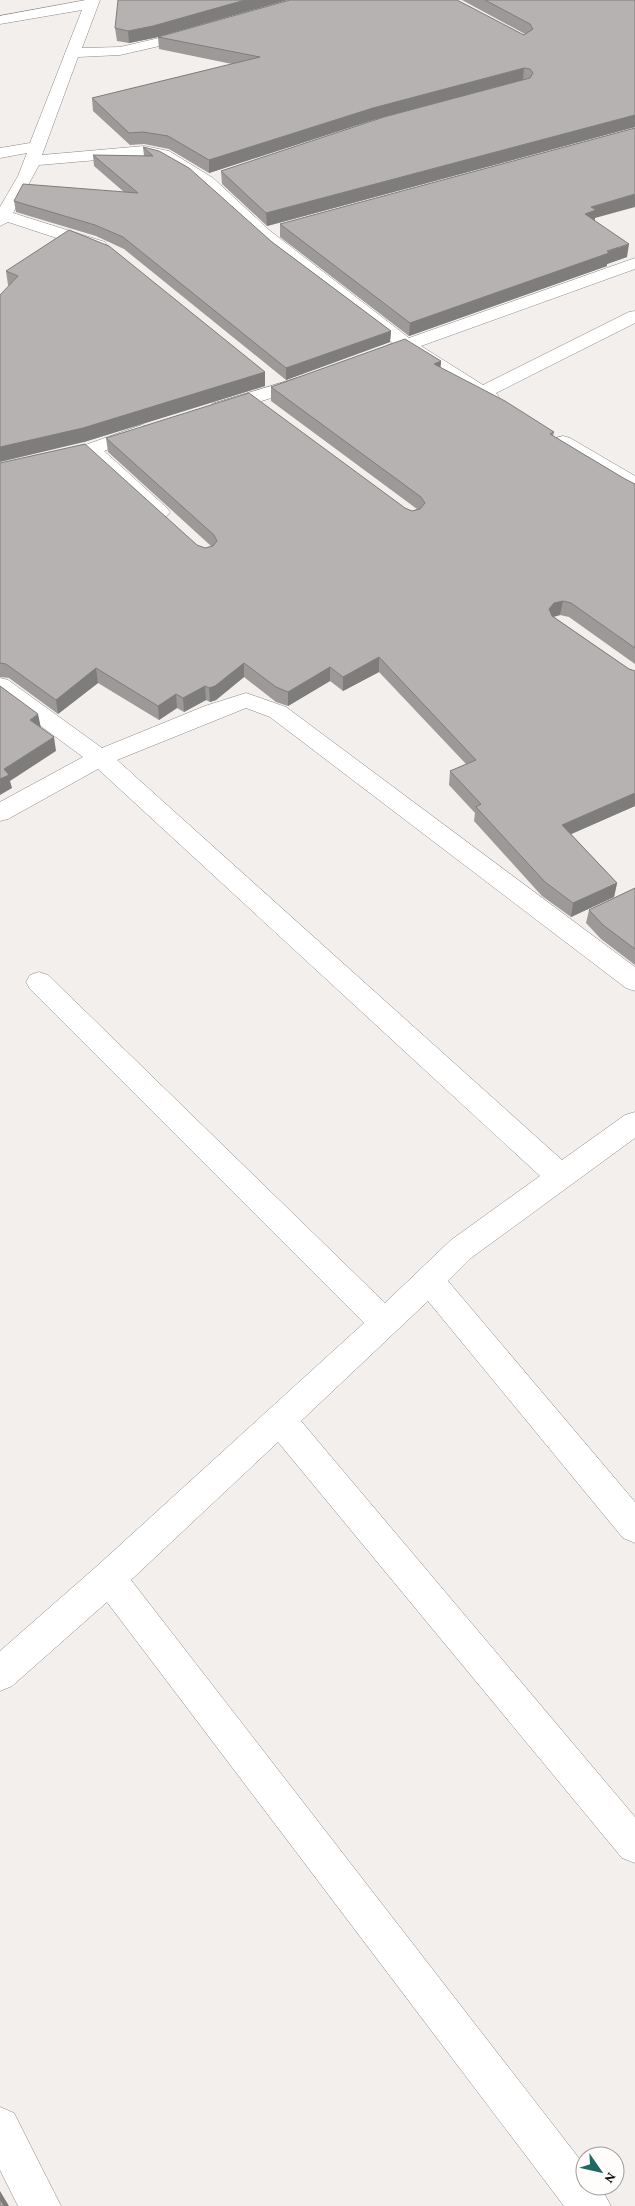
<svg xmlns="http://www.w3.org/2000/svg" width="635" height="2206" font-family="'Crimson Pro',serif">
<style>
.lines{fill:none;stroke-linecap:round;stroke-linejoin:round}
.minor-casing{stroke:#8c8987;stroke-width:1}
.minor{fill:#fff;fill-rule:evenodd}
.wall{fill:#9d9998}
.shaded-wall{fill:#7f7d7c}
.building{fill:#b6b2b1;stroke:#7f7d7c}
</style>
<rect width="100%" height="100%" fill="#f2efed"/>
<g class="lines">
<defs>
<g id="minor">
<path d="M86,0H100L82,48L120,47L194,30L201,34L199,37L120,55L78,57L42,155L144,146L169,151L213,178L269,230L409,338L635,258V269L421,346L483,385L629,312L635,311V323L496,393L499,397L497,401L490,403L483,401L405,351L394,354L388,353L385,349L388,345L393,343C348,308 300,275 257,237C224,209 190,163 144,156L39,165L13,213L105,242L107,246L105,250H93L8,222L0,226V207L18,176L27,153L0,158V148L30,143L82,10L0,24V16Z"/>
<polygon points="307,375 314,377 316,381 314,385 219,414 212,412 210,408 212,404"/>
<polygon points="142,425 149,427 152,431 149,435 104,451 167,508 170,512 167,516 160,518 153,516 87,456 0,476 0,464 85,445"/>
<polygon points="563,436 570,438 635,476 635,490 628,488 556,446 553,442 556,438"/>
<polygon points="0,678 8,680 102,748 205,706 246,693 286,707 635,967 635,991 626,988 270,717 246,708 117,760 562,1160 625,1115 635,1112 635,1138 471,1258 448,1281 635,1502 635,1543 623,1538 428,1301 301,1421 635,1817 635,1863 622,1858 278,1442 131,1580 585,2166 585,2186 600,2186 611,2206 564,2206 107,1602 12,1686 0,1691 0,1651 97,1566 364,1323 30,989 26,982 30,975 39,972 48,975 385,1303 451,1240 540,1176 98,769 8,819 0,821 0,802 83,757 0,696"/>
<polygon points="0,2107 14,2113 61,2206 18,2206 0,2170"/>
</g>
</defs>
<use href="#minor" class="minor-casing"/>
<use href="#minor" class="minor"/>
</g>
<g class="wall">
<polygon points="462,0 635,0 635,127 267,226 222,184 221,171 523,80 373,120 209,173 169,149 144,144 130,145 93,111 92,98 232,64 159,49 158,37 129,43 117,41 115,28 160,36 525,34"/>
<polygon points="143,147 272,242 391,331 390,342 286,380 124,249 96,236 16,212 14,201 124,192 94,166 93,155 144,156"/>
<polygon points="595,218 595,221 627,257 607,264 607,266 409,336 280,237 280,224"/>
<polygon points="6,271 265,372 265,386 84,442 9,286 8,285"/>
<polygon points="441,361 440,368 554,432 553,436 625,479 635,484 635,664 569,617 560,615 554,617 629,669 635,671 635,806 571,834 617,883 614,897 571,917 542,896 474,821 475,813 449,785 450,771 466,764 379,672 343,691 330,681 288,706 276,702 244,677 216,700 210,702 206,700 184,712 177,708 159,720 98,683 58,714 9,678 0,677 0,463 197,545 205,548 211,546 108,452 106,438 412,511 417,509 271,401 271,387"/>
<polygon points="635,888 635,965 601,939 586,923 589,910"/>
</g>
<g class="shaded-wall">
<polygon points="245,0 288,0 154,38 129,43 128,31"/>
<polygon points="524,68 523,80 373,120 209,173 209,160 373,108"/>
<polygon points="635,115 635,127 267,226 266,213"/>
<polygon points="635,194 635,207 595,218 594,223 585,214 591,207"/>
<polygon points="629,244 627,257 607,264 607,266 409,336 410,323"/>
<polygon points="391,331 390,342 286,380 286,368"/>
<polygon points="441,361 440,375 434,364"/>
<polygon points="265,372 265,386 84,442 0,462 0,447"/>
<polygon points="563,601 560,615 552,617 549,609 554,603"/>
<polygon points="379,657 379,672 343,691 343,677"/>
<polygon points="244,663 244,677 216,700 210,702 209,688"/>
<polygon points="330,667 330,681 288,706 288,692"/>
<polygon points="96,668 98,683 58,714 56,700"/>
<polygon points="205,686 206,700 184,712 183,698"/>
<polygon points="176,694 177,708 159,720 158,706"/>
<polygon points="38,714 41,728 30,720"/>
<polygon points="54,737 56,751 10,781 12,788 0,795 0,779 4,769"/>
<polygon points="635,793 635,806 560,839 562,825"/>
<polygon points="617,883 614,897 571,917 573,903"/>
<polygon points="0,2191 9,2206 4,2206 0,2199"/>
</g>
<g class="building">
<polygon points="118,0 245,0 153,26 128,31 115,28"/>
<polygon points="290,0 457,0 524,35 533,29 530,24 485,0 635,0 635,115 266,213 221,171 384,117 530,78 533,73 530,69 524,68 373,108 209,160 168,136 143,132 129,133 92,98 260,57 158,37"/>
<polygon points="635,128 635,194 591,207 596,210 585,214 629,244 607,251 609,253 410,323 280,224"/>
<polygon points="143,147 159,151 189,168 272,242 391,331 286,368 123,237 95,225 14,201 23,184 138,193 93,155 153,156"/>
<polygon points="69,230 109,246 265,372 83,428 0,447 0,295 18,276 6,271"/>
<polygon points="405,339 441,361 434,364 505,401 554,432 550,434 625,479 635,484 635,648 571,603 563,601 554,603 549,609 552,616 629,669 635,671 635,793 562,825 617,883 573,903 545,882 476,807 481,804 450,771 476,760 379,657 343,677 330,667 288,692 276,687 244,663 215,686 209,688 205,686 183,698 176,694 158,706 96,668 56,700 6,664 0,663 0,463 85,444 197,545 205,548 213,546 217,541 214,535 106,438 249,393 405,508 412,511 420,509 425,503 421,497 271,387"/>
<polygon points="0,686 38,714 30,720 54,737 4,769 9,775 0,779"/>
<polygon points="635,888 635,949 603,925 589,910"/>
<polygon points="0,2199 4,2206 0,2206"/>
</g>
<g transform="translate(600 2171) rotate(124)"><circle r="24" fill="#fffdfb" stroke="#9e9d9b"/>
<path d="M0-4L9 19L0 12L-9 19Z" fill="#1f6963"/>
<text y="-8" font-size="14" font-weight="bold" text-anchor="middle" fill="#0d0c0b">N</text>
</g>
</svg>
